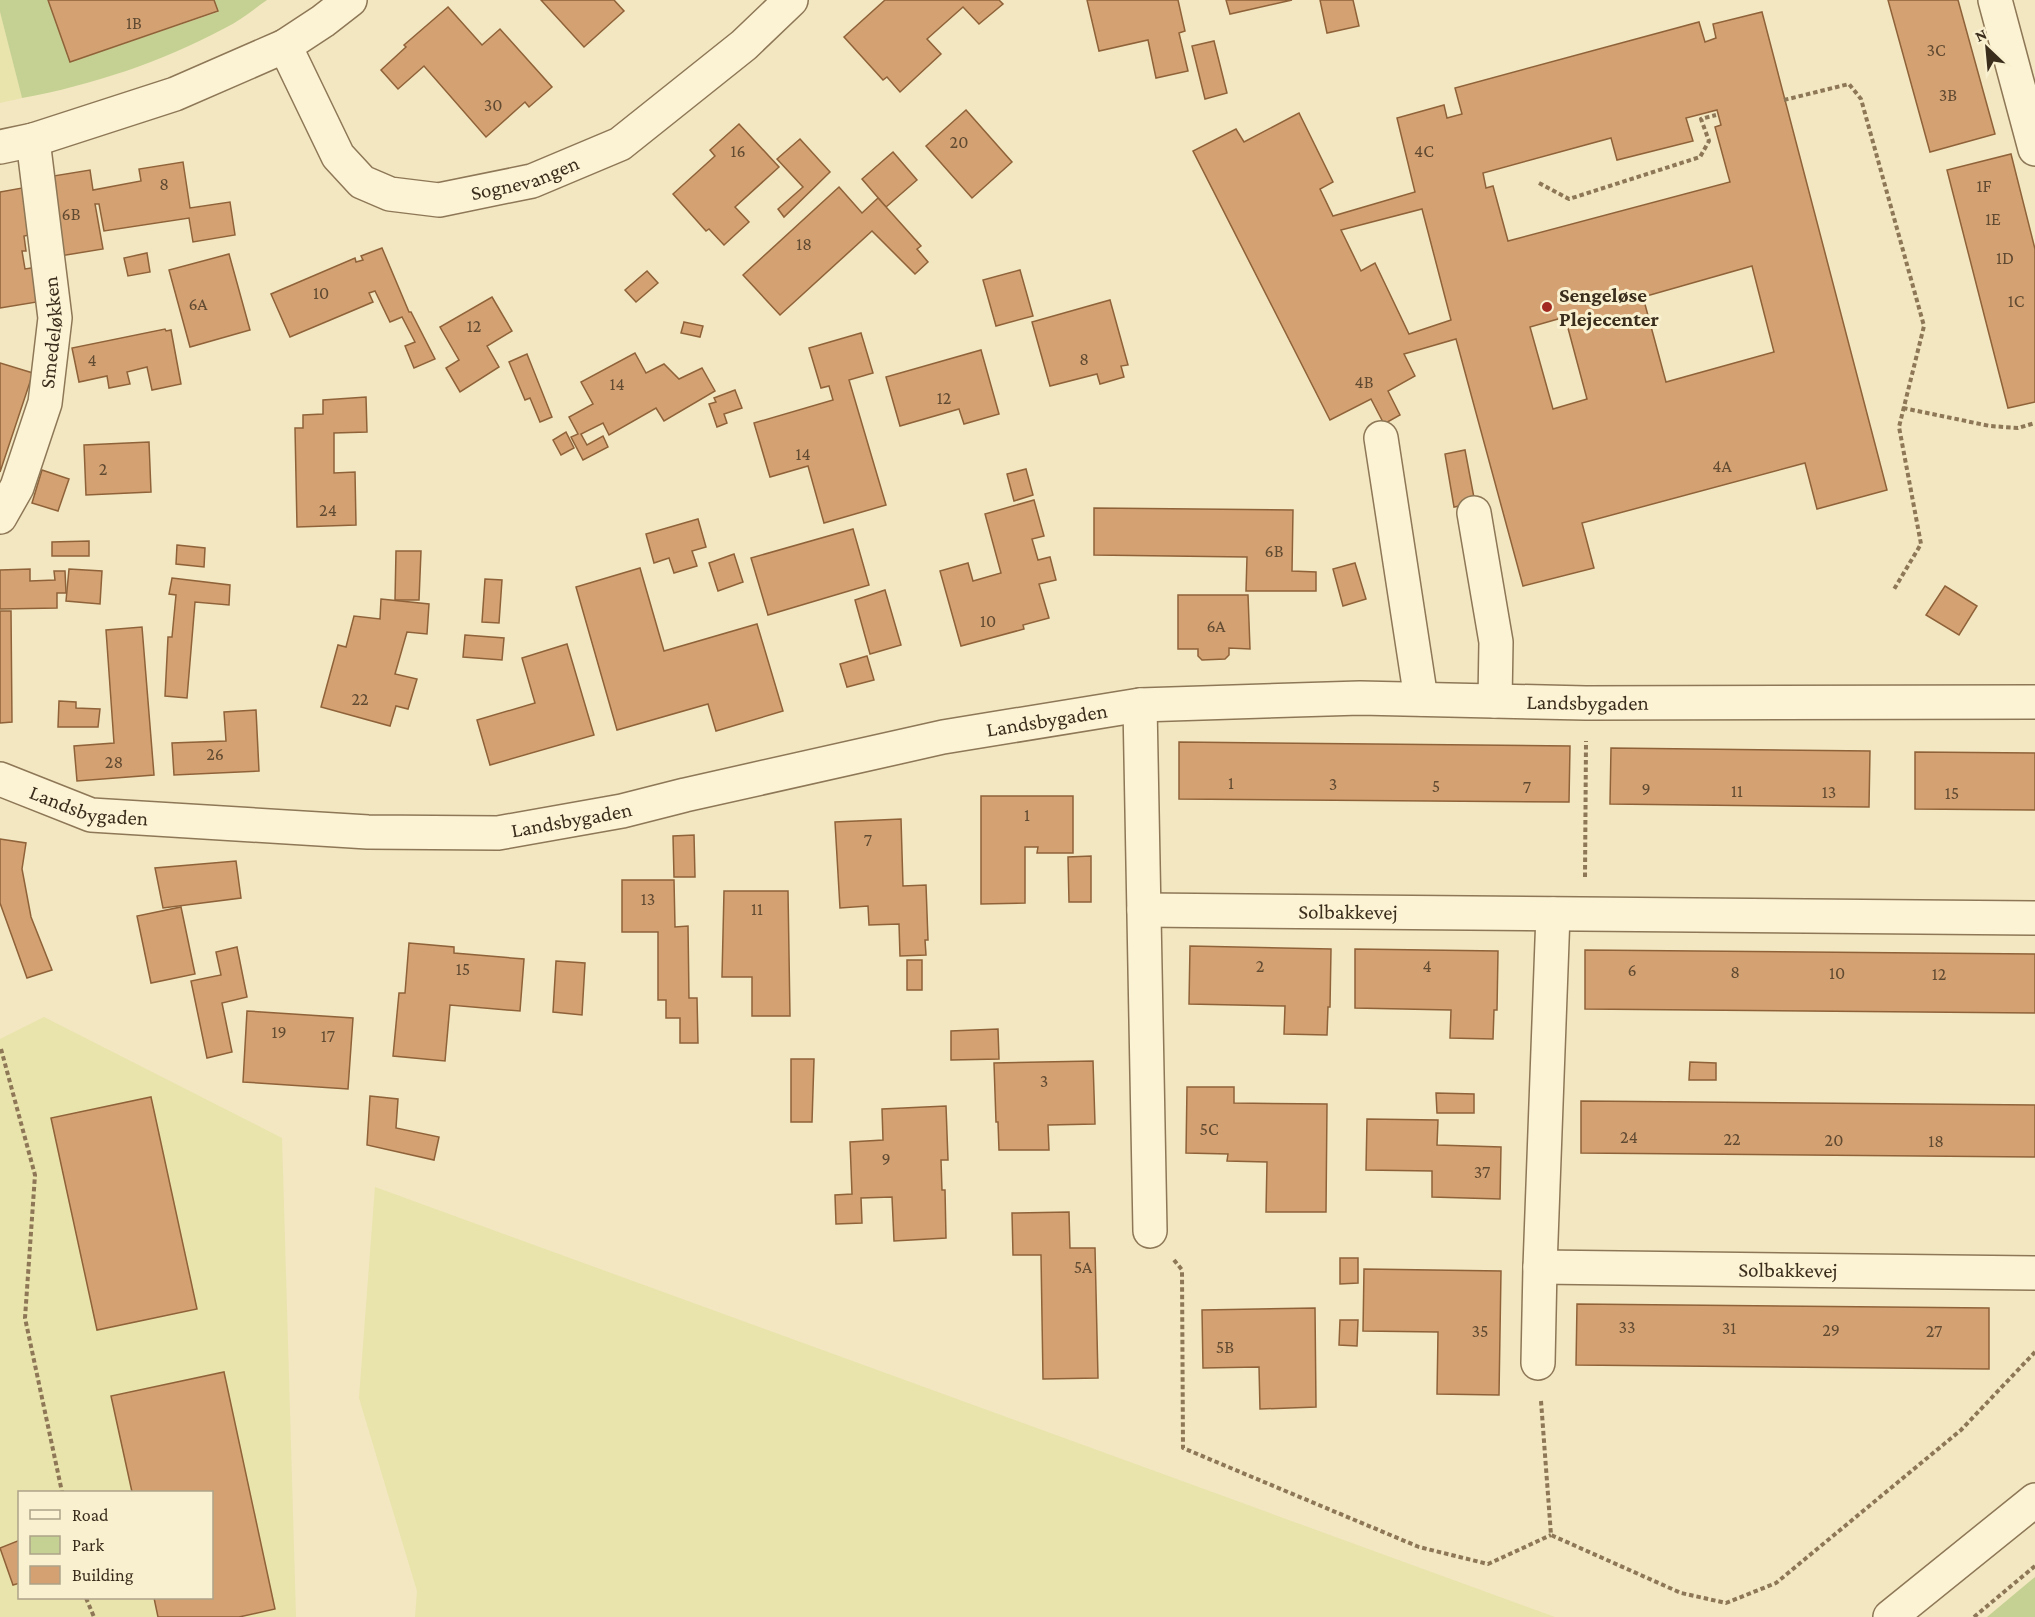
<svg xmlns="http://www.w3.org/2000/svg" width="2035" height="1617" font-family="'Crimson Pro',serif">
<style>
.farmland{fill:#e9e3ac;fill-rule:evenodd}
.green{fill:#c5d193}
.building{fill:#d4a272;stroke:#8f6239;stroke-width:1.5;fill-rule:evenodd}
.lines{fill:none;stroke-linecap:round;stroke-linejoin:round}
.minor-casing{stroke:#8d7756;stroke-width:36}
.path{stroke:#8d7756;stroke-width:4;stroke-dasharray:4.5 3;stroke-linecap:butt}
.minor{stroke:#fcf3d4;stroke-width:33}
.poi-dot{fill:#a22920;stroke:#f9f0d0;stroke-width:2}
.labels{text-anchor:middle;dominant-baseline:central;stroke-width:6;stroke-linejoin:round;paint-order:stroke}
.number-label{font-size:18px;fill:#614a32}
.street-label{font-size:21px;fill:#3b2d1c;stroke:#f9f0d0}
.poi-label{font-size:21px;font-weight:bold;fill:#3b2d1c;stroke:#f9f0d0;text-anchor:start}
</style>
<rect width="100%" height="100%" fill="#f2e7c0"/>
<g class="farmland">
<polygon points="0,12 22,98 0,103"/>
<path d="M44,1017L282,1138L296,1617H0V1039ZM20,1492H212V1598H20Z"/>
<polygon points="375,1187 1555,1617 415,1617 417,1591 359,1398"/>
</g>
<g class="green">
<path d="M0,0H48L70,62L218,12L214,0H267C254,9 240,21 225,28C161,62 93,85 22,98L0,12Z"/>
<polygon points="2035,1577 2035,1617 1987,1617"/>
</g>
<g class="building">
<polygon points="48,0 214,0 218,11 70,62"/>
<polygon points="541,0 614,0 624,11 584,47"/>
<polygon points="885,0 999,0 1003,4 979,24 963,7 927,39 941,54 900,92 887,77 883,80 844,37"/>
<polygon points="1087,0 1178,0 1185,31 1179,33 1188,71 1156,78 1148,40 1099,51"/>
<polygon points="1226,0 1292,0 1230,14"/>
<polygon points="1320,0 1353,0 1359,26 1327,33"/>
<polygon points="1888,0 1958,0 1995,134 1930,152"/>
<polygon points="448,7 482,45 500,29 552,87 529,107 525,102 486,137 424,66 398,89 381,70 406,47 404,45"/>
<path d="M1762,12L1887,490L1817,509L1805,463L1582,523L1594,568L1523,586L1456,339L1404,354L1415,376L1388,391L1400,415L1384,424L1371,399L1330,420L1193,151L1236,129L1244,142L1299,113L1333,182L1320,189L1333,216L1415,192L1397,118L1444,105L1447,118L1462,114L1455,88L1699,22L1705,42L1716,38L1713,24ZM1717,110L1721,125L1715,127L1730,182L1508,241L1493,186L1486,188L1483,173L1611,138L1617,160L1693,141L1686,118ZM1422,209L1451,320L1409,334L1375,263L1361,271L1341,230ZM1752,266L1774,352L1666,382L1643,297ZM1565,317L1587,399L1553,409L1530,327Z"/>
<polygon points="1214,41 1227,93 1205,99 1192,46"/>
<polygon points="966,110 1012,162 972,198 926,146"/>
<polygon points="739,124 779,167 735,207 749,222 724,245 709,229 706,231 673,194 715,156 710,150"/>
<polygon points="800,139 830,172 784,217 778,209 803,187 777,159"/>
<polygon points="893,152 917,180 886,207 862,179"/>
<polygon points="2011,154 2035,249 2035,402 2008,408 1947,170"/>
<polygon points="183,162 190,208 230,202 235,235 193,242 189,218 104,231 99,204 95,204 103,249 60,256 47,177 90,170 93,190 141,181 139,169"/>
<polygon points="839,187 862,213 878,198 921,246 917,249 928,262 915,274 872,231 780,315 743,275"/>
<polygon points="22,188 30,235 24,236 26,251 22,251 25,269 37,267 43,301 0,308 0,192"/>
<polygon points="382,248 409,312 411,312 435,359 414,368 405,346 415,342 402,317 390,322 375,291 369,293 373,302 290,337 271,294 355,258 356,262 363,260 361,256"/>
<polygon points="147,253 150,272 128,276 124,258"/>
<polygon points="229,254 250,330 190,347 169,270"/>
<polygon points="1020,270 1033,316 996,326 983,280"/>
<polygon points="647,271 658,283 636,302 625,290"/>
<polygon points="492,297 512,331 487,346 499,367 460,392 446,368 459,360 440,327"/>
<polygon points="1110,300 1128,365 1121,366 1124,377 1100,384 1097,374 1050,386 1032,322"/>
<polygon points="684,322 703,326 700,337 681,333"/>
<polygon points="165,329 166,331 171,330 181,384 152,390 147,367 127,372 130,384 109,388 107,376 79,382 72,348"/>
<polygon points="861,333 873,373 849,380 886,505 824,523 808,466 770,477 754,423 833,400 829,386 821,388 809,348"/>
<polygon points="981,350 999,414 964,424 959,409 900,426 886,377"/>
<polygon points="635,353 646,373 664,364 679,379 702,368 715,391 664,421 656,408 609,435 603,423 581,434 587,445 603,436 608,447 583,460 571,437 578,434 569,417 593,404 581,382"/>
<polygon points="527,354 552,417 540,422 530,398 525,400 509,362"/>
<polygon points="0,363 33,373 0,472"/>
<polygon points="735,390 742,408 724,414 727,423 717,427 709,404 716,402 714,398"/>
<polygon points="366,397 367,432 334,433 334,473 355,472 356,525 297,527 295,428 303,428 303,415 323,414 323,400"/>
<polygon points="566,432 574,448 561,455 553,440"/>
<polygon points="149,442 151,492 86,495 84,445"/>
<polygon points="1465,450 1475,503 1454,507 1445,454"/>
<polygon points="1026,469 1033,495 1014,501 1007,474"/>
<polygon points="42,470 69,479 58,511 32,503"/>
<polygon points="1034,500 1044,536 1032,539 1038,560 1050,557 1056,580 1039,584 1049,618 1023,625 1024,629 961,646 940,571 968,563 973,581 1001,573 985,514"/>
<polygon points="1094,508 1293,510 1292,571 1316,572 1316,591 1246,591 1247,557 1094,555"/>
<polygon points="698,519 706,547 692,551 697,566 674,573 669,558 654,563 646,534"/>
<polygon points="853,529 869,585 768,615 751,558"/>
<polygon points="89,541 89,556 52,556 52,542"/>
<polygon points="177,545 205,548 204,567 176,564"/>
<polygon points="396,551 421,551 419,600 395,600"/>
<polygon points="734,554 743,582 718,591 709,563"/>
<polygon points="1355,563 1366,599 1343,606 1333,569"/>
<polygon points="640,568 664,651 757,624 783,711 716,731 708,704 617,730 576,587"/>
<polygon points="30,569 30,581 55,580 54,571 65,571 66,593 57,593 57,608 0,609 0,570"/>
<polygon points="69,569 102,571 100,604 66,601"/>
<polygon points="172,578 230,585 229,605 195,602 187,698 165,696 168,637 172,637 176,595 169,594"/>
<polygon points="485,579 502,580 499,623 482,622"/>
<polygon points="1945,586 1977,606 1959,635 1926,615"/>
<polygon points="885,590 901,645 870,654 855,600"/>
<polygon points="1178,595 1248,595 1250,649 1229,648 1229,655 1225,659 1202,660 1198,656 1198,649 1178,649"/>
<polygon points="381,599 429,604 427,634 407,632 395,674 417,679 408,709 396,706 390,726 321,707 338,645 346,647 354,616 380,619"/>
<polygon points="0,611 11,611 12,722 0,723"/>
<polygon points="142,627 154,775 77,781 74,746 114,743 106,630"/>
<polygon points="465,635 504,638 502,660 463,657"/>
<polygon points="567,644 594,735 490,765 477,720 535,703 522,658"/>
<polygon points="867,656 874,680 847,687 840,664"/>
<polygon points="59,701 76,702 76,708 100,709 98,727 58,727"/>
<polygon points="256,710 259,771 174,775 172,743 226,741 224,712"/>
<polygon points="1179,742 1570,746 1569,802 1179,799"/>
<polygon points="1611,748 1870,751 1869,807 1610,804"/>
<polygon points="1915,752 2035,753 2035,810 1915,809"/>
<polygon points="981,796 1073,796 1073,853 1037,853 1038,847 1025,847 1025,903 981,904"/>
<polygon points="901,819 903,886 926,885 928,940 925,940 926,955 900,956 899,924 869,925 868,906 840,908 835,822"/>
<polygon points="694,835 695,877 674,877 673,836"/>
<polygon points="0,839 26,843 22,869 31,917 52,970 27,978 0,903"/>
<polygon points="1091,856 1091,902 1069,902 1068,857"/>
<polygon points="236,861 241,898 163,908 155,868"/>
<polygon points="622,880 674,880 675,927 688,926 689,998 697,998 698,1043 680,1043 680,1018 666,1018 666,1000 658,1000 658,932 622,932"/>
<polygon points="724,891 788,891 790,1016 752,1016 752,977 722,977"/>
<polygon points="181,907 195,974 151,983 137,916"/>
<polygon points="409,943 454,947 454,953 524,959 520,1011 450,1005 445,1061 393,1056 399,993 405,993"/>
<polygon points="1190,946 1331,949 1330,1007 1328,1007 1327,1035 1284,1034 1285,1006 1189,1004"/>
<polygon points="237,947 247,997 222,1003 232,1052 207,1058 191,981 221,975 216,952"/>
<polygon points="1355,949 1498,951 1497,1010 1494,1010 1493,1039 1450,1038 1451,1010 1355,1008"/>
<polygon points="1585,950 2035,954 2035,1013 1585,1009"/>
<rect x="907" y="960" width="15" height="30"/>
<polygon points="556,961 585,963 582,1015 553,1012"/>
<polygon points="247,1011 353,1018 348,1089 243,1082"/>
<polygon points="998,1029 999,1059 951,1060 951,1031"/>
<polygon points="791,1059 814,1059 812,1122 791,1122"/>
<polygon points="1093,1061 1095,1124 1048,1125 1049,1150 999,1150 998,1122 996,1122 994,1063"/>
<polygon points="1690,1062 1716,1063 1716,1080 1689,1080"/>
<polygon points="1187,1087 1234,1087 1234,1103 1327,1104 1326,1212 1266,1212 1267,1162 1227,1161 1228,1154 1186,1153"/>
<polygon points="1436,1093 1474,1094 1474,1113 1437,1113"/>
<polygon points="370,1096 398,1099 396,1128 439,1137 434,1160 367,1145"/>
<polygon points="151,1097 197,1309 97,1330 51,1118"/>
<polygon points="1581,1101 2035,1105 2035,1157 1581,1153"/>
<polygon points="946,1106 948,1160 941,1160 942,1190 945,1190 946,1238 894,1241 892,1197 861,1198 862,1223 836,1224 835,1195 852,1194 850,1142 883,1140 882,1109"/>
<polygon points="1367,1119 1438,1120 1437,1145 1501,1147 1500,1199 1432,1197 1432,1171 1366,1170"/>
<polygon points="1069,1212 1070,1248 1095,1248 1098,1378 1043,1379 1041,1255 1013,1255 1012,1213"/>
<polygon points="1340,1258 1358,1258 1358,1283 1340,1284"/>
<polygon points="1364,1269 1501,1271 1499,1395 1437,1394 1438,1332 1363,1331"/>
<polygon points="1577,1304 1989,1308 1989,1369 1576,1365"/>
<polygon points="1315,1308 1316,1407 1260,1409 1259,1367 1203,1368 1202,1310"/>
<polygon points="1340,1320 1358,1320 1357,1346 1339,1345"/>
<polygon points="224,1372 275,1609 239,1617 158,1617 154,1598 212,1598 212,1492 132,1492 111,1396"/>
<polygon points="20,1540 20,1583 13,1585 0,1548"/>
</g>
<g class="lines">
<defs>
<g id="minor">
<polyline points="1995,0 2035,149"/>
<path id="s1" d="M285,46L338,156L362,182L390,194L439,200L532,181L620,144L744,45L791,0"/>
<polyline points="0,147 33,140 175,94 285,46 323,21 350,0"/>
<polyline points="1381,438 1421,699"/>
<polyline points="1474,513 1496,642 1495,701"/>
<path id="s2" d="M0,517L17,487L45,403L55,318L33,140"/>
<polyline points="1140,705 1150,1231"/>
<path id="s3" d="M0,779L91,815L368,832L498,833L622,811L685,795L943,737L1140,705L1360,698L1586,703L2035,702"/>
<path id="s4" d="M1144,910L2035,918"/>
<path id="s5" d="M1540,1267L2035,1273"/>
<polyline points="1538,1363 1540,1267 1553,914"/>
<polyline points="1890,1617 2035,1500"/>
</g>
</defs>
<use href="#minor" class="minor-casing"/>
<g class="path">
<polyline points="1784,100 1849,84 1861,99 1924,326 1899,427 1921,544 1893,591"/>
<polyline points="1539,183 1569,199 1700,157 1709,141 1701,119 1716,115"/>
<polyline points="1903,408 1990,426 2018,428 2035,423"/>
<polyline points="1585,877 1586,741"/>
<polyline points="1,1049 35,1175 25,1318 62,1492"/>
<polyline points="1174,1260 1182,1270 1183,1448 1419,1547 1488,1564 1551,1535"/>
<polyline points="1541,1401 1551,1535 1681,1593 1726,1603 1776,1583 1961,1430 2035,1352"/>
<polyline points="86,1598 94,1617"/>
<polyline points="1974,1617 2035,1566"/>
</g>
<use href="#minor" class="minor"/>
</g>
<circle class="poi-dot" cx="1547" cy="307" r="6"/>
<g class="labels">
<g class="number-label">
<text x="134" y="23">1B</text>
<text x="1936" y="50">3C</text>
<text x="1948" y="95">3B</text>
<text x="493" y="105">30</text>
<text x="959" y="142">20</text>
<text x="738" y="151">16</text>
<text x="1424" y="151">4C</text>
<text x="164" y="184">8</text>
<text x="1984" y="186">1F</text>
<text x="71" y="214">6B</text>
<text x="1993" y="219">1E</text>
<text x="804" y="244">18</text>
<text x="2005" y="258">1D</text>
<text x="321" y="293">10</text>
<text x="2016" y="301">1C</text>
<text x="198" y="304">6A</text>
<text x="474" y="326">12</text>
<text x="1084" y="359">8</text>
<text x="92" y="360">4</text>
<text x="1364" y="382">4B</text>
<text x="617" y="384">14</text>
<text x="944" y="398">12</text>
<text x="803" y="454">14</text>
<text x="1722" y="466">4A</text>
<text x="103" y="469">2</text>
<text x="328" y="510">24</text>
<text x="1274" y="551">6B</text>
<text x="988" y="621">10</text>
<text x="1216" y="626">6A</text>
<text x="360" y="699">22</text>
<text x="215" y="754">26</text>
<text x="114" y="762">28</text>
<text x="1231" y="783">1</text>
<text x="1333" y="784">3</text>
<text x="1436" y="786">5</text>
<text x="1527" y="787">7</text>
<text x="1646" y="789">9</text>
<text x="1737" y="791">11</text>
<text x="1829" y="792">13</text>
<text x="1952" y="793">15</text>
<text x="1027" y="815">1</text>
<text x="868" y="840">7</text>
<text x="648" y="899">13</text>
<text x="757" y="909">11</text>
<text x="1260" y="966">2</text>
<text x="1427" y="966">4</text>
<text x="463" y="969">15</text>
<text x="1632" y="970">6</text>
<text x="1735" y="972">8</text>
<text x="1837" y="973">10</text>
<text x="1939" y="974">12</text>
<text x="279" y="1032">19</text>
<text x="328" y="1036">17</text>
<text x="1044" y="1081">3</text>
<text x="1209" y="1129">5C</text>
<text x="1629" y="1137">24</text>
<text x="1732" y="1139">22</text>
<text x="1834" y="1140">20</text>
<text x="1936" y="1141">18</text>
<text x="886" y="1159">9</text>
<text x="1482" y="1172">37</text>
<text x="1083" y="1267">5A</text>
<text x="1627" y="1327">33</text>
<text x="1729" y="1328">31</text>
<text x="1831" y="1330">29</text>
<text x="1480" y="1331">35</text>
<text x="1934" y="1331">27</text>
<text x="1225" y="1347">5B</text>
</g>
<g class="street-label">
<text stroke="none"><textPath href="#s1" startOffset="326">Sognevangen</textPath></text>
<text stroke="none"><textPath href="#s2" startOffset="194">Smedeløkken</textPath></text>
<text stroke="none"><textPath href="#s3" startOffset="1608">Landsbygaden</textPath></text>
<text stroke="none"><textPath href="#s3" startOffset="1066">Landsbygaden</textPath></text>
<text stroke="none"><textPath href="#s3" startOffset="94">Landsbygaden</textPath></text>
<text stroke="none"><textPath href="#s3" startOffset="580">Landsbygaden</textPath></text>
<text stroke="none"><textPath href="#s4" startOffset="204">Solbakkevej</textPath></text>
<text stroke="none"><textPath href="#s5" startOffset="248">Solbakkevej</textPath></text>
</g>
<g class="poi-label">
<text x="1559" y="295">Sengeløse<tspan x="1559" dy="24">Plejecenter</tspan></text>
</g>
</g>
<rect x="18" y="1491" width="195" height="108" fill="#f9f0d0" stroke="#ada288" stroke-width="1.5"/>
<rect x="30" y="1510" width="30" height="9" fill="#fcf3d4" stroke="#ada288" stroke-width="1.5"/>
<text x="72" y="1521" font-size="18" fill="#3b2d1c">Road</text>
<rect x="30" y="1536" width="30" height="18" fill="#c5d193" stroke="#ada288" stroke-width="1.5"/>
<text x="72" y="1551" font-size="18" fill="#3b2d1c">Park</text>
<rect x="30" y="1566" width="30" height="18" fill="#d4a272" stroke="#ada288" stroke-width="1.5"/>
<text x="72" y="1581" font-size="18" fill="#3b2d1c">Building</text>
<g transform="translate(1987 48) rotate(334)" stroke="#f9f0d0" stroke-width="4.5" paint-order="stroke">
<path d="M0-4.5L10 22L0 15L-10 22Z" fill="#3b2d1c"/>
<text y="-9" font-size="16" font-weight="bold" text-anchor="middle" fill="#3b2d1c">N</text>
</g>
</svg>
